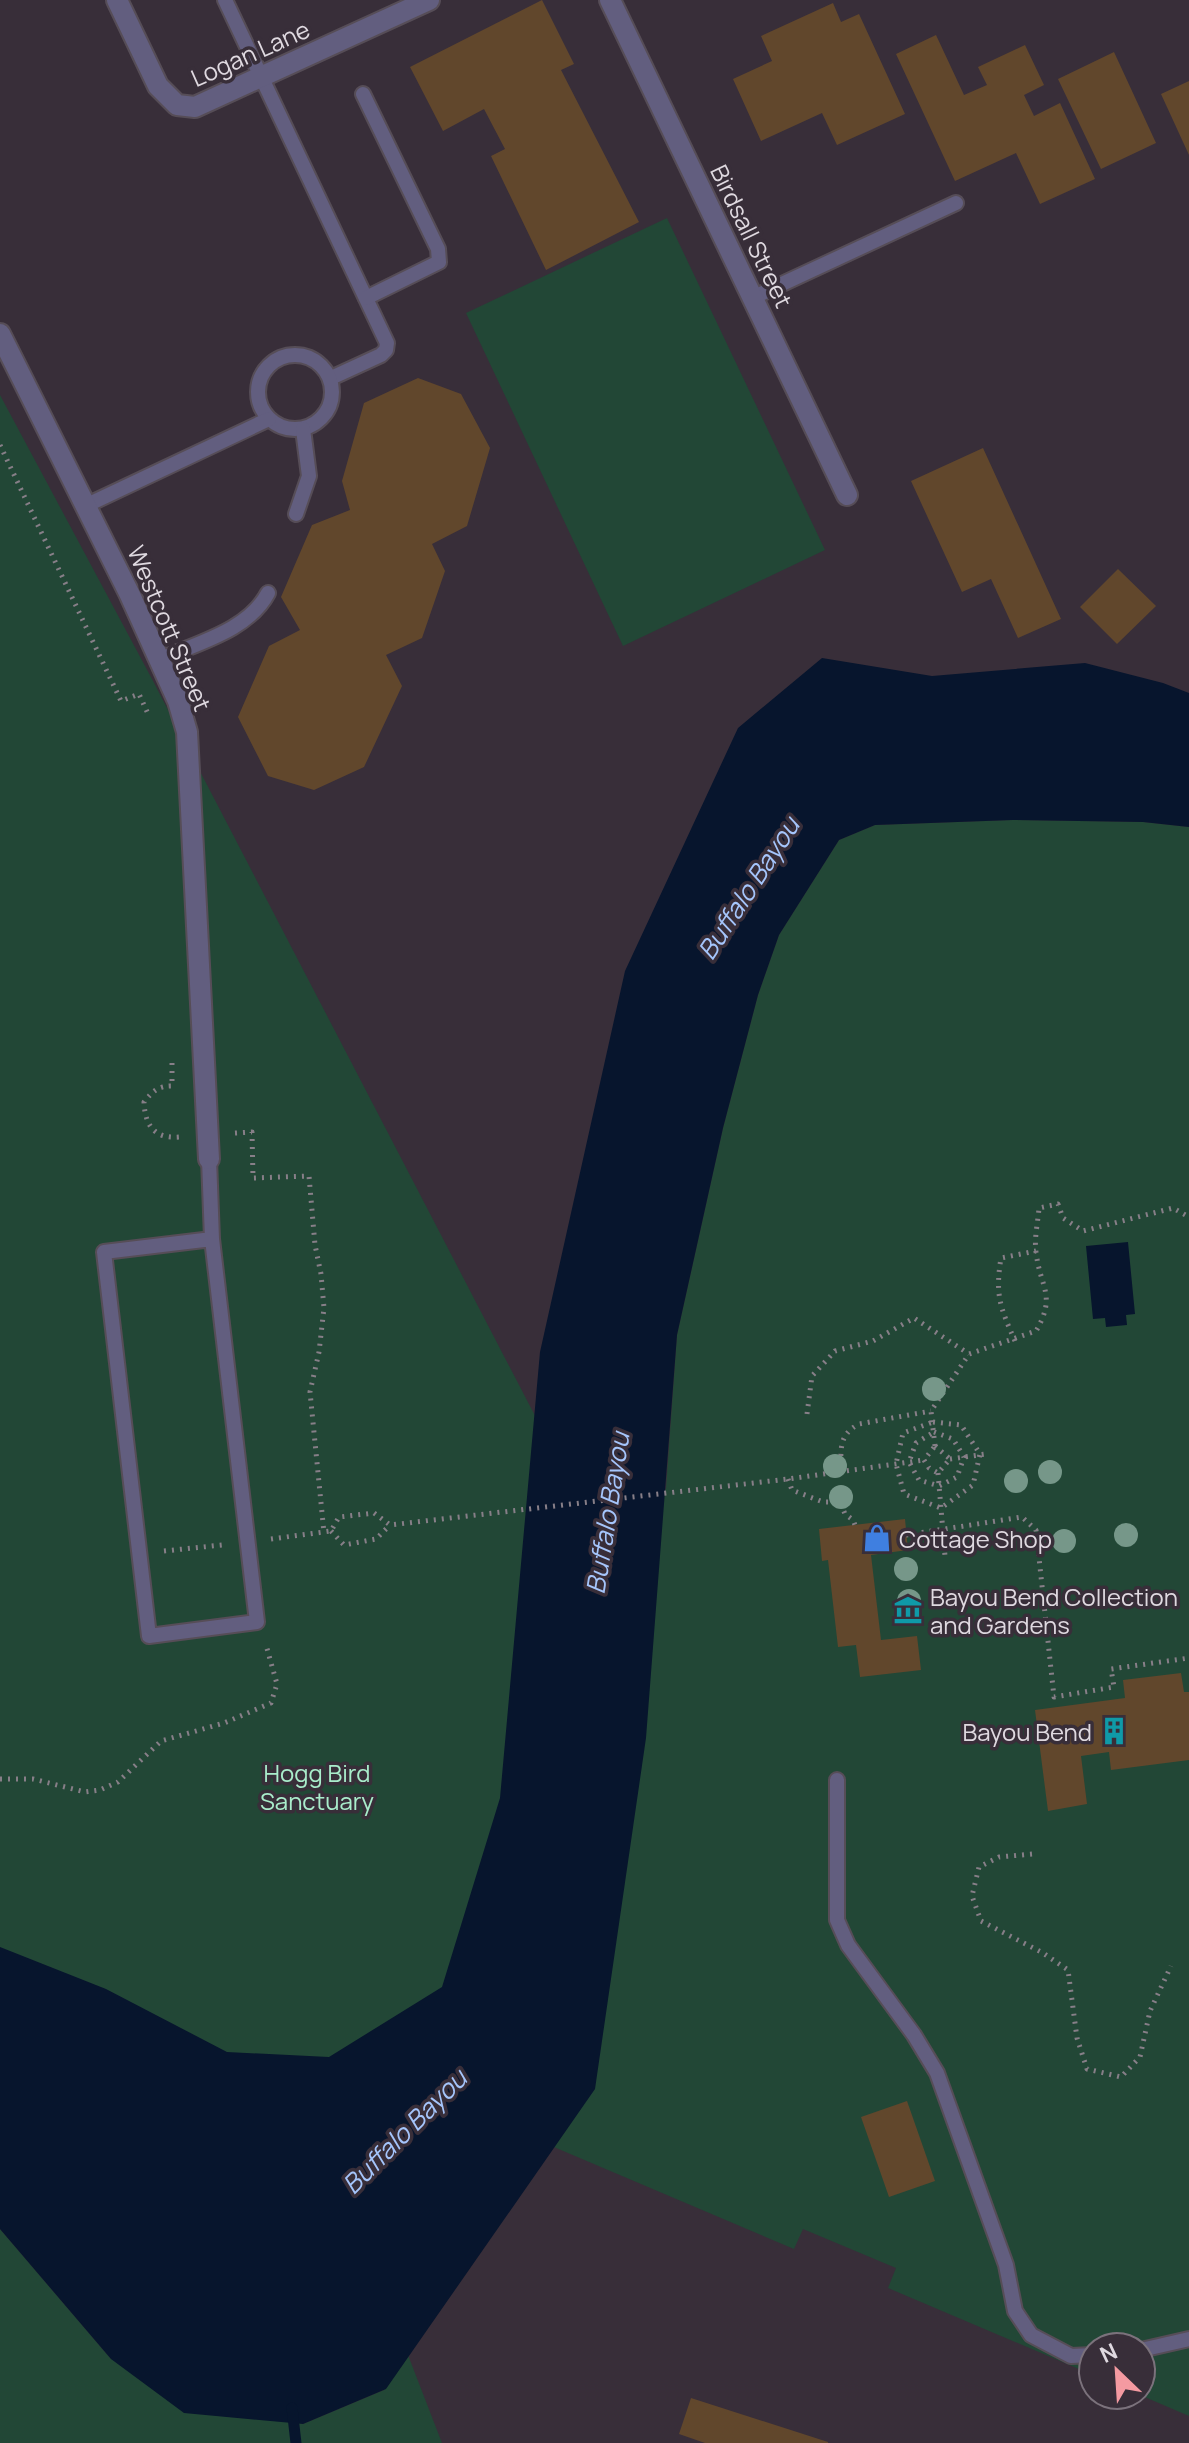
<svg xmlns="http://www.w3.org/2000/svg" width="1189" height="2443" font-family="Manrope,sans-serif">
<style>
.green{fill:#224736}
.water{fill:#07152d}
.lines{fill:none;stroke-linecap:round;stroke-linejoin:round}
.stream{stroke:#07152d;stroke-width:11}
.building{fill:#61472c}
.lane-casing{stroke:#564d57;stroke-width:18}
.street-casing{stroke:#564d57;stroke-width:24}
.path{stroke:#877f88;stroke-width:5;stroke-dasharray:2 6;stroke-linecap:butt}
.lane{stroke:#625e7f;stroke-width:14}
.street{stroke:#625e7f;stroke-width:20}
.tree{fill:#769789}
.labels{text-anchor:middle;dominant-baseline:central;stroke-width:7;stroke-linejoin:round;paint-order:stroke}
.street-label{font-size:24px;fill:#dfd9e0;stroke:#382e39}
.poi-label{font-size:24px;fill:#dfd9e0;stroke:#382e39;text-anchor:start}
.park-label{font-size:24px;fill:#a9edcb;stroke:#382e39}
.water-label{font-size:26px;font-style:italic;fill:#a5c5fb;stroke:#382e39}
</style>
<rect width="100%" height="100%" fill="#382e39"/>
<g class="green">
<polygon points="667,218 825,550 623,646 466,313"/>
<polygon points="0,395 152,679 623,1585 666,1488 677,1335 723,1128 758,995 779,935 839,840 875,825 1012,820 1143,822 1189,827 1189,2416 1140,2395 1141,2347 1093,2347 1093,2375 888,2288 896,2268 803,2229 794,2249 535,2139 0,2189"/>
<polygon points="0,2229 111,2359 303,2424 384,2390 408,2355 442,2443 0,2443"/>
</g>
<g class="water">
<polygon points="822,658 932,676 1085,663 1163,683 1189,693 1189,827 1143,822 1012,820 875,825 839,840 779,935 758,995 723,1128 677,1335 646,1738 595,2089 386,2389 303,2424 184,2413 111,2359 0,2229 0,1947 106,1989 227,2052 329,2057 442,1987 500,1798 540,1352 625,971 738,728"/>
<polygon points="1128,1242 1135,1314 1126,1315 1127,1325 1106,1327 1105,1318 1093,1319 1086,1246"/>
</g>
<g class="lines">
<polyline class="stream" points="292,2408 296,2443"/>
</g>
<g class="building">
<polygon points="542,0 574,64 561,70 639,222 546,270 491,156 505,149 484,109 443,131 410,67"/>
<polygon points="833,3 841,22 859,14 905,114 837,145 822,113 761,141 733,79 772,61 761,36"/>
<polygon points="936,35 964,95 987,85 978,67 1025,45 1044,85 1024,95 1034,116 1060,103 1095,179 1040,204 1016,153 955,181 896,54"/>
<polygon points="1114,52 1156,143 1101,169 1058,79"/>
<polygon points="1189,81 1189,155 1161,94"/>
<polygon points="418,378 461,394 490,448 467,526 432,544 445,571 422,638 386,655 402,686 364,767 314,790 268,776 238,717 269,646 300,630 281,597 312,525 350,510 342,481 364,403"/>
<polygon points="983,448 1061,619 1018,638 991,579 962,592 911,481"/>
<polygon points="1118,569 1156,606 1117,644 1080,607"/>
<polygon points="905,1519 908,1550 871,1555 881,1640 917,1636 921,1670 860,1677 856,1645 838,1647 828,1560 822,1561 819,1529"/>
<polygon points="1181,1673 1184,1692 1189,1692 1189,1760 1111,1770 1109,1752 1081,1756 1087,1804 1048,1811 1035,1710 1125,1698 1123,1680"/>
<polygon points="907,2101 935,2181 889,2197 861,2117"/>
<polygon points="691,2398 828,2442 828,2443 705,2443 679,2434"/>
</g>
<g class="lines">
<defs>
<g id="lane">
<polyline points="225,0 387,343 386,350 381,355 331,378"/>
<polyline points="363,94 438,249 439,262 366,298"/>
<polyline points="752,298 956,203"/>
<circle cx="295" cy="392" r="37"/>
<polyline points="87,505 269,419"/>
<polyline points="296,514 309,476 303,429"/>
<path d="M159,660C196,643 248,631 268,593"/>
<polyline points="209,1159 212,1239 257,1622 149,1636 104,1252 212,1239"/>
<polyline points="837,1780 837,1920 848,1945 914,2035 937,2073 1006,2265 1015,2311 1031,2335 1071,2356 1093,2355"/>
<polyline points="1141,2350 1189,2339"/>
</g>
<g id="street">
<polyline points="117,0 158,86 177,105 195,107 429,0"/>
<polyline points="610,0 847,495"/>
<polyline points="0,334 130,595 178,701 187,732 209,1159"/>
</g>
</defs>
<use href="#lane" class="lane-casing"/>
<use href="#street" class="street-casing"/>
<g class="path">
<polyline points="0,445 121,701 139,694 149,716"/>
<path d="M172,1063V1086C158,1086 153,1091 144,1102C145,1125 154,1139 179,1137"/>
<polyline points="235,1133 252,1132 253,1178 309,1176 315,1245 321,1274 324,1308 319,1352 310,1392 324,1533"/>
<path d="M1015,1341C1000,1307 995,1295 1001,1258L1036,1251"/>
<polyline points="807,1414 812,1376 835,1351 873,1341 914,1318 969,1354"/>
<polygon points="933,1422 961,1425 980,1454 973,1485 941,1508 904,1494 896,1464 903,1433"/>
<polygon points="934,1432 953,1439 964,1457 957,1477 939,1486 919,1480 909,1462 916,1443"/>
<path d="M935,1446L931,1411L969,1354L1036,1331C1057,1295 1040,1288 1036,1252C1034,1238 1038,1222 1039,1208L1058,1204L1063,1218L1083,1231L1173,1208L1189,1217"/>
<polygon points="935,1446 950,1459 938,1473 929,1468 924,1460"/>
<polyline points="950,1459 986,1454"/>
<path d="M841,1472C841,1450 838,1435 859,1424L931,1411"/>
<polyline points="938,1473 945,1556"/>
<polyline points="788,1479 792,1490 823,1502 840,1502 845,1514 853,1520 855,1525"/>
<polyline points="331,1531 344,1545 376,1539 390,1525"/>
<polyline points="906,1535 1022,1517 1036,1530 1054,1697 1114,1687 1111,1669 1189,1658"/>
<polyline points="271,1539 331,1531 339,1517 374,1513 390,1525 788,1479 924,1460"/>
<polyline points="164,1551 222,1545"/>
<polyline points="0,1779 33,1779 85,1792 100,1790 118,1782 161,1741 224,1723 271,1703 277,1684 266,1645"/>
<polyline points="1032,1854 999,1857 979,1867 972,1896 981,1921 1043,1953 1068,1970 1077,2038 1087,2069 1121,2077 1140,2057 1150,2011 1171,1966"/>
</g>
<use href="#lane" class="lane"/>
<use href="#street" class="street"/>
</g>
<g class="tree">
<circle cx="934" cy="1389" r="12"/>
<circle cx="835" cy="1466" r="12"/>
<circle cx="1050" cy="1472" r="12"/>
<circle cx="1016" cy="1481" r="12"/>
<circle cx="841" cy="1497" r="12"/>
<circle cx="1126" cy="1535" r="12"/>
<circle cx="1064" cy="1541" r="12"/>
<circle cx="906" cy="1569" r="12"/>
<circle cx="909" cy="1601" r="12"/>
</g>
<defs>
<symbol id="shop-bare" viewBox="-9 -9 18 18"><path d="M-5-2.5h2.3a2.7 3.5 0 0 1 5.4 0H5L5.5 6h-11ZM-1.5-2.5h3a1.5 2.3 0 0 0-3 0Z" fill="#3f7fe0" stroke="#382e39" stroke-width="2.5" paint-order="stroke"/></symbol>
<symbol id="museum-bare" viewBox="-9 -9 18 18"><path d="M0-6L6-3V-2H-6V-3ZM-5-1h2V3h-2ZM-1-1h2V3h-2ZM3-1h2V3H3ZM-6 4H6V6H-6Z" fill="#0f9aa8" stroke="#382e39" stroke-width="2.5" paint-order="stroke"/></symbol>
<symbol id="building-bare" viewBox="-9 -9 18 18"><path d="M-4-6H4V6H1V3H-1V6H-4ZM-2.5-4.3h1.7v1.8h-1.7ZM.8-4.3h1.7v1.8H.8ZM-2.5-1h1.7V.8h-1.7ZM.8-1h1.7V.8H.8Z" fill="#0f9aa8" stroke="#382e39" stroke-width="2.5" paint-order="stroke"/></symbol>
</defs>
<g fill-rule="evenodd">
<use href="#shop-bare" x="857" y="1518" width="40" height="40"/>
<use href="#museum-bare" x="888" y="1590" width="40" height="40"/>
<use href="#building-bare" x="1094" y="1711" width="40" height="40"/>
</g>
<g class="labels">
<g class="street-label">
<text transform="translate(250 53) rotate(-24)">Logan Lane</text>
<text transform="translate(752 236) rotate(64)">Birdsall Street</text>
<text transform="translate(170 628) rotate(67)">Westcott Street</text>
</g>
<g class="poi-label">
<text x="899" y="1538">Cottage Shop</text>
<text x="930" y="1596">Bayou Bend Collection<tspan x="930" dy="28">and Gardens</tspan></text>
<text x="1092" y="1731" text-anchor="end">Bayou Bend</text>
</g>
<g class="park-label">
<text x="317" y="1772">Hogg Bird<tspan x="317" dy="28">Sanctuary</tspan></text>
</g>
<g class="water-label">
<text transform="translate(748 888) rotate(-57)">Buffalo Bayou</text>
<text transform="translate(607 1513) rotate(-81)">Buffalo Bayou</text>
<text transform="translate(404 2131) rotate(-45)">Buffalo Bayou</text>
</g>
</g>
<g transform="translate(1117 2371) rotate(335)"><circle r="38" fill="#382e39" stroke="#7b727c" stroke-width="2"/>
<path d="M0-6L14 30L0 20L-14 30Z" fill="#f49aa1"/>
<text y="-12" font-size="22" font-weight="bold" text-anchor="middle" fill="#dfd9e0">N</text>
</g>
</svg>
